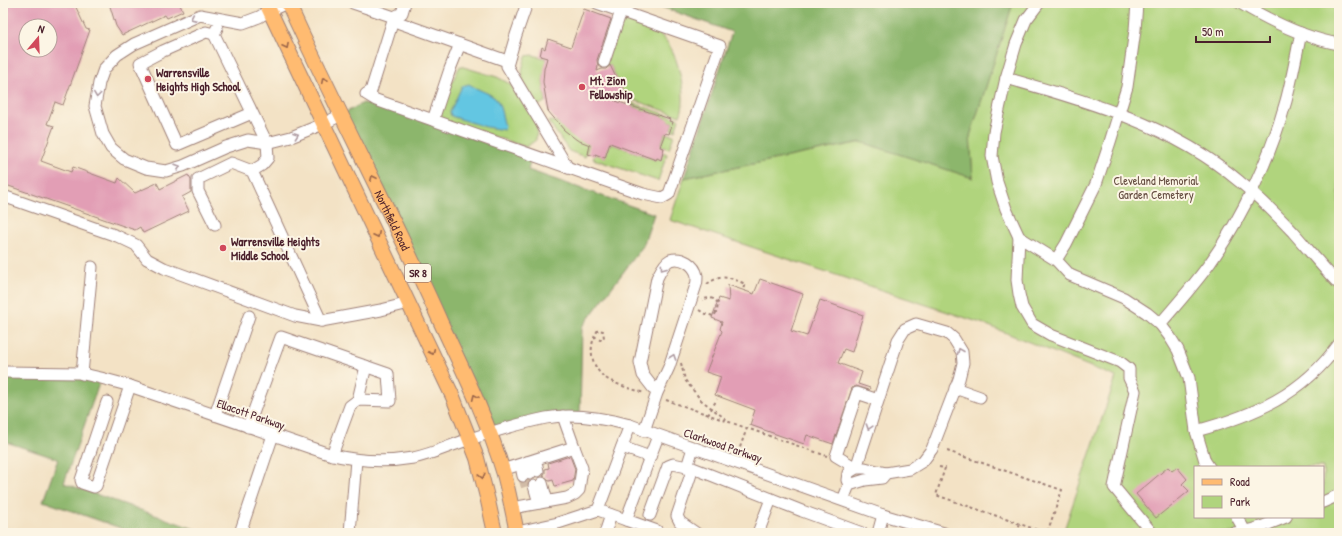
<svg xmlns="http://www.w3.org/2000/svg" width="1342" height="536" font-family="'Patrick Hand',sans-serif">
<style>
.green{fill:#b0d47d;stroke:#7d7a54;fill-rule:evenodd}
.forest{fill:#8cb66c;stroke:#6b6a4c}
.water{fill:#64c6e2;stroke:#577286}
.building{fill:#e29eb5;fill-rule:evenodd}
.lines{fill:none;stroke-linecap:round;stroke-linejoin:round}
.minor-tunnel{stroke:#d1bba6;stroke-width:11;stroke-dasharray:11 5.5;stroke-linecap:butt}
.minor-casing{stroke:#9e8078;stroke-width:13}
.major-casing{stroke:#9e8078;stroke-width:16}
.path{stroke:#9e8078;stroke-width:2;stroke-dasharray:3 3;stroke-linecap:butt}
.minor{stroke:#fff;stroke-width:11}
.major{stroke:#ffbb71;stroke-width:14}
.oneway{stroke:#ae9aa0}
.oneway2{stroke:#9b654a}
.poi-dot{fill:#d1495b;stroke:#fcf5e5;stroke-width:1.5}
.labels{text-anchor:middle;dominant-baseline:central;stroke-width:4;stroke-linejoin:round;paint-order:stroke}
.shield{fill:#fcf5e5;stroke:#7f5f63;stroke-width:1}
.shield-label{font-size:11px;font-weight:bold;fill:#4a1f2b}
.poi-label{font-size:12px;font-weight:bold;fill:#4a1f2b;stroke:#fcf5e5;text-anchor:start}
.park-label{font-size:12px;fill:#644c40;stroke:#fcf5e5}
.street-label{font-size:12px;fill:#4a1f2b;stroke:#fcf5e5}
</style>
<rect width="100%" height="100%" fill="#fcf5e5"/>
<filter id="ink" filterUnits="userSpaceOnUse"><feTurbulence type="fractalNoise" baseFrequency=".025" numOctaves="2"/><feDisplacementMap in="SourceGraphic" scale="8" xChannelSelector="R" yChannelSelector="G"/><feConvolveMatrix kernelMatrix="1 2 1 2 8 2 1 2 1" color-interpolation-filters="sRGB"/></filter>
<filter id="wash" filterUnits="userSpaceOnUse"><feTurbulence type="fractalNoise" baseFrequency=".012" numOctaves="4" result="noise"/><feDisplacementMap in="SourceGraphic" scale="16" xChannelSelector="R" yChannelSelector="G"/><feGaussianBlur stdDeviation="0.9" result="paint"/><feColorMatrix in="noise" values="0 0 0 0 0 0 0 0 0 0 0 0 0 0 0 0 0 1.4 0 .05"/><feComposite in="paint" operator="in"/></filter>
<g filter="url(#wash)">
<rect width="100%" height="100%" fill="#f3e2c5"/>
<g class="green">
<path d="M1013,3H1339V533H1063L1116,377L984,324L670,220L684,178L862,142L973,178L970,136ZM1195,467H1323V517H1195Z"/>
<path d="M621,18C661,27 673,40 681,79C683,91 685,105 680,116L622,96L623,92L610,65L605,66Z"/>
<path d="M533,55L547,59L543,82L546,101L538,106C525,86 517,81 526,56Z"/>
<polygon points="460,66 497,77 510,84 536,122 537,128 536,140 526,147 443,120 440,114 452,82"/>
<polygon points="633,103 679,119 675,131 671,129 673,122 669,121 669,119 632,106"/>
<path d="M550,121L557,122C566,132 576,140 589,144L585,157L569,151L549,122Z"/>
<polygon points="665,133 674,135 669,149 661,146"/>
<polygon points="610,143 656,160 657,158 661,159 663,152 667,154 658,181 593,159 595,154 605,157"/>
</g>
<g class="forest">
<polygon points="650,3 1013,3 970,136 973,178 861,142 684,178 732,32"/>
<polygon points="363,103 379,105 531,159 528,170 654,214 643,246 582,327 580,416 490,433 341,115"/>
<polygon points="3,372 101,378 64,483 206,533 135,533 43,501 58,459 3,441"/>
</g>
<path class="water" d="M469,84C477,90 488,92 495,98C501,104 502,118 505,126L504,130L486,127L451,116L450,112L462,86Z"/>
<g id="blocks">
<g class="building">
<path d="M3,3H74L86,29L90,30L63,105L55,102L47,124L54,126L41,161L71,172L73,167L117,183L119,178L135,193L157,183L160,189L188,175L191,180V192L182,197L189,211L143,233L140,227L135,230L3,184ZM26,26H50V50H26Z"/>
<polygon points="109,3 179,3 183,11 167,18 165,15 122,35 116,26"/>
<polygon points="584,9 611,19 597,60 598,66 597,71 602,69 606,69 610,65 623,92 613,100 670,119 669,121 673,122 669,134 665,133 660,147 664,148 661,160 657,158 656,160 610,143 605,158 595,154 595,156 588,154 590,145 577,140 564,130 548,111 543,82 544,69 547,58 540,56 542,47 545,49 548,39 571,47"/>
<polygon points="760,279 803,294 791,331 807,336 820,300 863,315 852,352 844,349 838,363 862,372 858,384 870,388 869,390 856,386 852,388 833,444 807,435 804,444 750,425 755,410 715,395 721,377 706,372 722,331 720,329 722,322 712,318 719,298 729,301 728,285 754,294"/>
<polygon points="570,456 575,469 573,481 555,486 553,480 549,481 547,478 543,476 545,473 545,469 549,468 548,463"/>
<polygon points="1168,467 1172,471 1177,467 1187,479 1182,484 1189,491 1156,518 1136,494"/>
</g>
</g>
</g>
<g filter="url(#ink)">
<use href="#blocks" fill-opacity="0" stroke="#9e8078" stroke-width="1"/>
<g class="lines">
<polyline class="minor-tunnel" points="523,476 527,488"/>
<defs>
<g id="minor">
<polyline points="287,3 269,11 259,17 243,23 200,15 134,44 117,55 104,69 99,83 95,106 103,134 111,148 124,159 146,168 166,171 183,166 226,147 248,140 267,143 291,137 323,124 341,115"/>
<polyline points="353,3 394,17 400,23 507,61"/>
<polyline points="405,3 402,13 394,17 371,91 366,94 376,100 643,194 662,198 669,194 720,46 597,3"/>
<polyline points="527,3 516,35 507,66 568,168"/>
<polyline points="1039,3 1026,20 1016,44 1006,78 994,132 992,156 997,182 1006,209 1019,237 1056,260 1070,275 1124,298 1147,313 1160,324 1170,337 1178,350 1189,378 1196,431 1205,461 1209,467"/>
<path d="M1240,3C1270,21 1304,38 1339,44"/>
<polyline points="217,28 214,34 267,143 268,158 262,165 252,171"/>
<polyline points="214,34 206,32 163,51 140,63 177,145 252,113"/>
<polyline points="604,62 621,11"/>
<path d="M1006,78C1088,101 1174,126 1240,182C1259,197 1276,214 1293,232C1308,249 1323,268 1339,284"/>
<polyline points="433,120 450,69 460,44"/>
<polyline points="3,196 117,236 136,245 147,259 164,268 295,316 321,321 381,310 409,303"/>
<polyline points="215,225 198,191 198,179 231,163 252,171 321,321"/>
<polyline points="1019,237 1017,280 1019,294 1022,307 1032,324 1051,335 1120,362 1129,369 1129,378 1135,391 1114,487 1152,533"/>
<polyline points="1056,260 1066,244 1096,184 1110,142 1127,87 1135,30 1137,3"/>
<path d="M1160,324C1177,304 1195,284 1210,263C1243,216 1271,156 1286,101C1292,79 1296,56 1301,33"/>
<path d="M3,372L79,373L101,378L127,385L329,454C356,461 384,463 413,458C433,454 451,445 470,439C495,431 521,423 546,418C574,413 603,418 630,425L883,515L944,533"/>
<polyline points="82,374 92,267"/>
<polyline points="955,388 980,397"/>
<polyline points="358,400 366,366"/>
<polyline points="878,400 857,393 836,456 856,468 898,340 905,329 916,324 947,333 954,339 962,352 963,363 959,379 932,449 923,461 910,469 886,473"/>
<polyline points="107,402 81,480 82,483 94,487 96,486 130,386"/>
<polyline points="215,415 249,316"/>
<polyline points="248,427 281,337 388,374 390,401 358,400 350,406 332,455"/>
<path d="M644,431L657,393L669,367L696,285C697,283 697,279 697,276C695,265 682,256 670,260C664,263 660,272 657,278L640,362L643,375L657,393"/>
<path d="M1196,431C1255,415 1302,395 1339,344"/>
<polyline points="622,447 650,457 658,436"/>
<polyline points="693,448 687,467 693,468 802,511 862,533"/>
<polyline points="502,470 574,447 563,416"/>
<polyline points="530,474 529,469 537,466 538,471"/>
<polyline points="523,476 522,471 529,469 527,462"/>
<polyline points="542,483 547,501"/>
<polyline points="534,486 539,503"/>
<polyline points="843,500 849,485 865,480 882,478 886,473 865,468 856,468 848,473 847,480 849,485"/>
<polyline points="1323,502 1339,495"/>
<polyline points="512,508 567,498 575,494 579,490 582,468 574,447"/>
<polyline points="598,510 626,520 650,457"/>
<polyline points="650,515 668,466 673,464 687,467 691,474 677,516 680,522 696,533"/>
<polyline points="1237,517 1246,533"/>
<polyline points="626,520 657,531"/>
<polyline points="517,532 558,523 598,510 630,425"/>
<polyline points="240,533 273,435"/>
<polyline points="350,533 356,460"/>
<polyline points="605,533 611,515"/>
<polyline points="758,533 771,499"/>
<polyline points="878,533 883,515"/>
<path d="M1234,533C1252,531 1269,524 1286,517"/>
</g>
<g id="major">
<polyline points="266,3 453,397 477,458 488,501 495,533"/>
<path id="s1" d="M288,3C337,111 393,215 441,323C464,372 488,421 504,474C509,493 513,513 517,533"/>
</g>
</defs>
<use href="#minor" class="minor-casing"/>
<use href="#major" class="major-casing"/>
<g class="path">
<path d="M707,284C721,274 730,277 745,284L743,289"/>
<path d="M699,310L705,314L714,316L717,311L718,303C713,297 709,297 702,300"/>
<path d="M594,336L600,340L604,338L603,331L598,330C588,345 590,364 603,376C612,384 633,389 644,393"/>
<polyline points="681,363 685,380 701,400 727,420"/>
<polyline points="666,400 827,456"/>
<polyline points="708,415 717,399"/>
<polyline points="947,451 1062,490 1047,533"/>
<polyline points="738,453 747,428"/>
<polyline points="939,467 945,468 936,495 1046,533"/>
<polyline points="1017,533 1020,524"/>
</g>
<use href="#minor" class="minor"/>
<use href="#major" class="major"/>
</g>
<defs><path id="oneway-chevron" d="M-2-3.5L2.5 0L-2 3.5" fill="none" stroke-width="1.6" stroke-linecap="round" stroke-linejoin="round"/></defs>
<g class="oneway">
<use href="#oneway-chevron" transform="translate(193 18) rotate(156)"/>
<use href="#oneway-chevron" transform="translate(97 95) rotate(98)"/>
<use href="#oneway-chevron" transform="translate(296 135) rotate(-20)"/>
<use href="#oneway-chevron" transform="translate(178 167) rotate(-19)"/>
<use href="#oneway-chevron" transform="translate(663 268) rotate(126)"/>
<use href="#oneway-chevron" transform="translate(960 351) rotate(-112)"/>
<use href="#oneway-chevron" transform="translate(673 357) rotate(-71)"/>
<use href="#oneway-chevron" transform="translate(869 427) rotate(108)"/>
</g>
<g class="oneway2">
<use href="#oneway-chevron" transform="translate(286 46) rotate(64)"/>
<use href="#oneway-chevron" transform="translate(324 80) rotate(-116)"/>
<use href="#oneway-chevron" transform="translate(373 178) rotate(-115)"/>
<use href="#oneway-chevron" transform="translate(377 235) rotate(64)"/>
<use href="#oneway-chevron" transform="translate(432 352) rotate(65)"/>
<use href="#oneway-chevron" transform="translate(475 397) rotate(-114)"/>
<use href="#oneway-chevron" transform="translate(482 476) rotate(76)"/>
</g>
</g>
<g class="poi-dot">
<circle cx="148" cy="79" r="4"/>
<circle cx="582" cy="87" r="4"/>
<circle cx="223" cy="248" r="4"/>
</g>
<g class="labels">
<rect class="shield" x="405" y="264" width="26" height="18" rx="3"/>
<g class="shield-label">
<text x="418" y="273">SR 8</text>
</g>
<g class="poi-label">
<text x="156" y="72">Warrensville<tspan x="156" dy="14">Heights High School</tspan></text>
<text x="590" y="80">Mt. Zion<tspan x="590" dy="14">Fellowship</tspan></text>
<text x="231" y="241">Warrensville Heights<tspan x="231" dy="14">Middle School</tspan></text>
</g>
<g class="park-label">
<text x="1156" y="180">Cleveland Memorial<tspan x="1156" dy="14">Garden Cemetery</tspan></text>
</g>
<g class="street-label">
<text stroke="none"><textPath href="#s1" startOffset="241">Northfield Road</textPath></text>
<text transform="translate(251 414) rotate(19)">Ellacott Parkway</text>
<text transform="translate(723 445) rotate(19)">Clarkwood Parkway</text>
</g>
</g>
<rect width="1342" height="536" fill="none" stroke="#fcf5e5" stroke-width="16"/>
<rect x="1194" y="466" width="130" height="52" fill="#fcf5e5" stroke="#b59f9b"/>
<rect x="1202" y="479" width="20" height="6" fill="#ffbb71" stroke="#b59f9b"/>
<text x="1230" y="486" font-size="12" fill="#4a1f2b">Road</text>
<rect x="1202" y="496" width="20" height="12" fill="#b0d47d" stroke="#b59f9b"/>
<text x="1230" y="506" font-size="12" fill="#4a1f2b">Park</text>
<g transform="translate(38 38) rotate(19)"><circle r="19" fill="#fcf5e5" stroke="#b59f9b"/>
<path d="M0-3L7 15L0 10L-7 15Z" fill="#d1495b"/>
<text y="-6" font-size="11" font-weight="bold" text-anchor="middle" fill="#4a1f2b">N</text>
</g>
<path d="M1196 36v6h74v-6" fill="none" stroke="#4a1f2b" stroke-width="2"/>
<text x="1202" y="36" font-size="12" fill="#4a1f2b" stroke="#fcf5e5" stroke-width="3" paint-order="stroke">50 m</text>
</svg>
